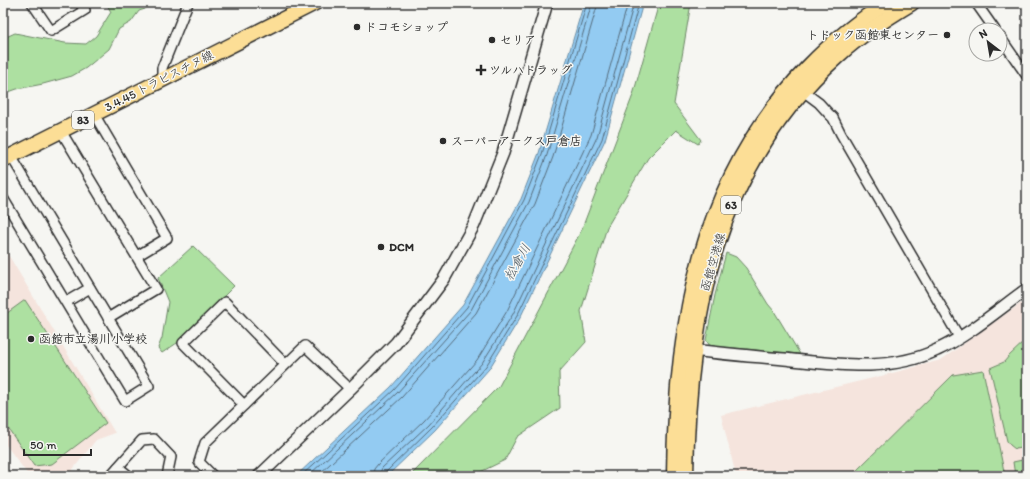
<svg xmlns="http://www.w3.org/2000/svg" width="1030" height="479" font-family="Itim,'Klee One',sans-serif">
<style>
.built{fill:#f5e4dd}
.green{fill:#ade0a1;stroke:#6c8666}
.water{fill:#93cbf2;stroke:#698ba2}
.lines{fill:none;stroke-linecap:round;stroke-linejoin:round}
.shore{stroke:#556b7b;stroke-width:1}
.minor-casing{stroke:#2b2b2b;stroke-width:12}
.tertiary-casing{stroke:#2b2b2b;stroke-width:14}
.primary-casing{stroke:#2b2b2b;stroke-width:17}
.minor{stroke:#f6f6f2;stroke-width:9}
.tertiary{stroke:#f6f6f2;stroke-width:11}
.primary{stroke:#fcde96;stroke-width:14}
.poi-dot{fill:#2b2b2b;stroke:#f6f6f2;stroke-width:1.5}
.labels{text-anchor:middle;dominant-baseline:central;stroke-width:3;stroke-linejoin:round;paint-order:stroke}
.shield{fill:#f6f6f2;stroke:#686867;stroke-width:1}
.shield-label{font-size:11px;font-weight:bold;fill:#2b2b2b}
.poi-label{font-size:12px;font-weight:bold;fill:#2b2b2b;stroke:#f6f6f2;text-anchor:start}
.street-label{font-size:12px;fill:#2b2b2b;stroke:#f6f6f2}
.water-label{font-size:13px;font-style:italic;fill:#45535d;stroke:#f6f6f2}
</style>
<rect width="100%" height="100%" fill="#f6f6f2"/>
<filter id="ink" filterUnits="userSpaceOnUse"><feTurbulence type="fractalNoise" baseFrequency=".025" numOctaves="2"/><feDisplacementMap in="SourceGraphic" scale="8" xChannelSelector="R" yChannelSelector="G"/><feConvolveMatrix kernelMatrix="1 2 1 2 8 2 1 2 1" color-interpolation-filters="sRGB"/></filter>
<g filter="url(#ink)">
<g class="built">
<polygon points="3,246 115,433 96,440 70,473 70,476 29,476 3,441"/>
<polygon points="1027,299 1027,476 736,476 721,415 885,375 941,360"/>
</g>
<g class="green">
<polygon points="106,3 151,3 145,9 139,11 131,22 119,29 109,49 86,68 72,76 43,84 17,89 3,94 3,43 6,37 15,33 65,43 86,44 96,36 111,12"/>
<polygon points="659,3 691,3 674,104 701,140 698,144 676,130 648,158 607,227 581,311 586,342 559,372 560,408 517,437 505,460 472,476 410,476 499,386 581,231 633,95"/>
<polygon points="193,246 234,286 177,343 162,353 158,348 162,338 168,302 158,278"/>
<polygon points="726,253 736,257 746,268 768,304 774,311 800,354 710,346 706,340 715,295"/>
<polygon points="25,300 106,423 52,464 34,466 3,421 3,316"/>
<polygon points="1027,339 1027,447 1015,449 1010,445 1007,441 990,368 1004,362 1009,356"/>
<polygon points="983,370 1005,476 851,476 953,375"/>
<polygon points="1027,459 1027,476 1015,476 1013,462"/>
</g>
<polygon class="water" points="584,3 643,3 605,140 520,318 489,369 435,430 387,476 296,476 391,387 463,305 521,199 539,153"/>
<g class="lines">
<g class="shore">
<polyline points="301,476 394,390 467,307 524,200 542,154 587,3"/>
<polyline points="308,476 397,393 471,310 529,202 547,155 592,3"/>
<polyline points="317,476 402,397 476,313 535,204 553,157 598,3"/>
<polyline points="373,476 374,469 378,464 424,420 477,360 507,311 591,135 628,3"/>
<polyline points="379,476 382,468 429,424 482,363 513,314 597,137 634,3"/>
<polyline points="384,476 386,472 432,427 486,366 517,316 602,139 639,3"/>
</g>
<defs>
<g id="minor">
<polyline points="32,3 51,31 85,10 80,3"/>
<polyline points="976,3 995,30"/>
<polyline points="1000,37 1027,76"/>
<polyline points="162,79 162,68 188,3"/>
<polyline points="799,88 819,103 829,114 833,118 841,134 959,337"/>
<polyline points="94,114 167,238 137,256"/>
<polyline points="61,131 156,289 108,318"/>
<polyline points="3,198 125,401 149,386 11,156"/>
<polyline points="66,302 90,288"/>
<polyline points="244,405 183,343 225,302 285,364"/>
<polyline points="118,467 129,476"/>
<polyline points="110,476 142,440 154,439 171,457 167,476"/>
<polyline points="213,476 199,462 205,443 305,346 350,389"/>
</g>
<g id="tertiary">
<path d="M688,349C720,354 752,356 784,359C835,364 889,373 937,350C968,336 999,309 1027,289"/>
<polyline points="259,476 350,389 396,343 444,279 474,225 503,153 547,3"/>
</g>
<g id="primary">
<polyline points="3,160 315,3"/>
<path d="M674,476C675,326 699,180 807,68C831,43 857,21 887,3"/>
<path d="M686,476C688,316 714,165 840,54C862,34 887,18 912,3"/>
</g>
</defs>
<use href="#minor" class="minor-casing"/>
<use href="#tertiary" class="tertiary-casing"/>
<use href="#primary" class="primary-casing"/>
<use href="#minor" class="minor"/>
<use href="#tertiary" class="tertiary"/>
<use href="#primary" class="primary"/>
</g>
</g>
<g class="poi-dot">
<circle cx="357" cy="27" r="4"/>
<circle cx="947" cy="35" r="4"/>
<circle cx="492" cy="40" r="4"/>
<path d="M479 64h4v4h4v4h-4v4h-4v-4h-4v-4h4z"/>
<circle cx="443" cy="141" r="4"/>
<circle cx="381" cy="247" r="4"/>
<circle cx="31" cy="339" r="4"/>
</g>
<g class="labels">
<g class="shield">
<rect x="72" y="111" width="22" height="18" rx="3"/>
<rect x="721" y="196" width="20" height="18" rx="3"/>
</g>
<g class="shield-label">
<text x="83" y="120">83</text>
<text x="731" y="205">63</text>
</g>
<g class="poi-label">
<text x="365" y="27">ドコモショップ</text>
<text x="939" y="35" text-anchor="end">トドック函館東センター</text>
<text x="500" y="40">セリア</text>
<text x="489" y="70">ツルハドラッグ</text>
<text x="451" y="141">スーパーアークス戸倉店</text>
<text x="389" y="247">DCM</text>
<text x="39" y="339">函館市立湯川小学校</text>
</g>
<g class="street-label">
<text transform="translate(159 81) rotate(-27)">3.4.45 トラピスチヌ線</text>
<text transform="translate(713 262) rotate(-74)">函館空港線</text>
</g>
<g class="water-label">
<text transform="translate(517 262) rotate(-60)">松倉川</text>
</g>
</g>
<rect width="1030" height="479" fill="none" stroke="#f6f6f2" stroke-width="16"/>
<rect x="8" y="8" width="1014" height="463" fill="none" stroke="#2b2b2b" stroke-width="1.5" filter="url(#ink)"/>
<g transform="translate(988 42) rotate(329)"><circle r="19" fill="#f6f6f2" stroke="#a5a5a2"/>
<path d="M0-3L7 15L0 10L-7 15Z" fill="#2b2b2b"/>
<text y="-6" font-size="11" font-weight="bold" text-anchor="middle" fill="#2b2b2b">N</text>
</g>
<path d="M24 449v6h67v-6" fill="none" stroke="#2b2b2b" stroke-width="2"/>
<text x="30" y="449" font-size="12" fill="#2b2b2b" stroke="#f6f6f2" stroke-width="3" paint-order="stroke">50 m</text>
</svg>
